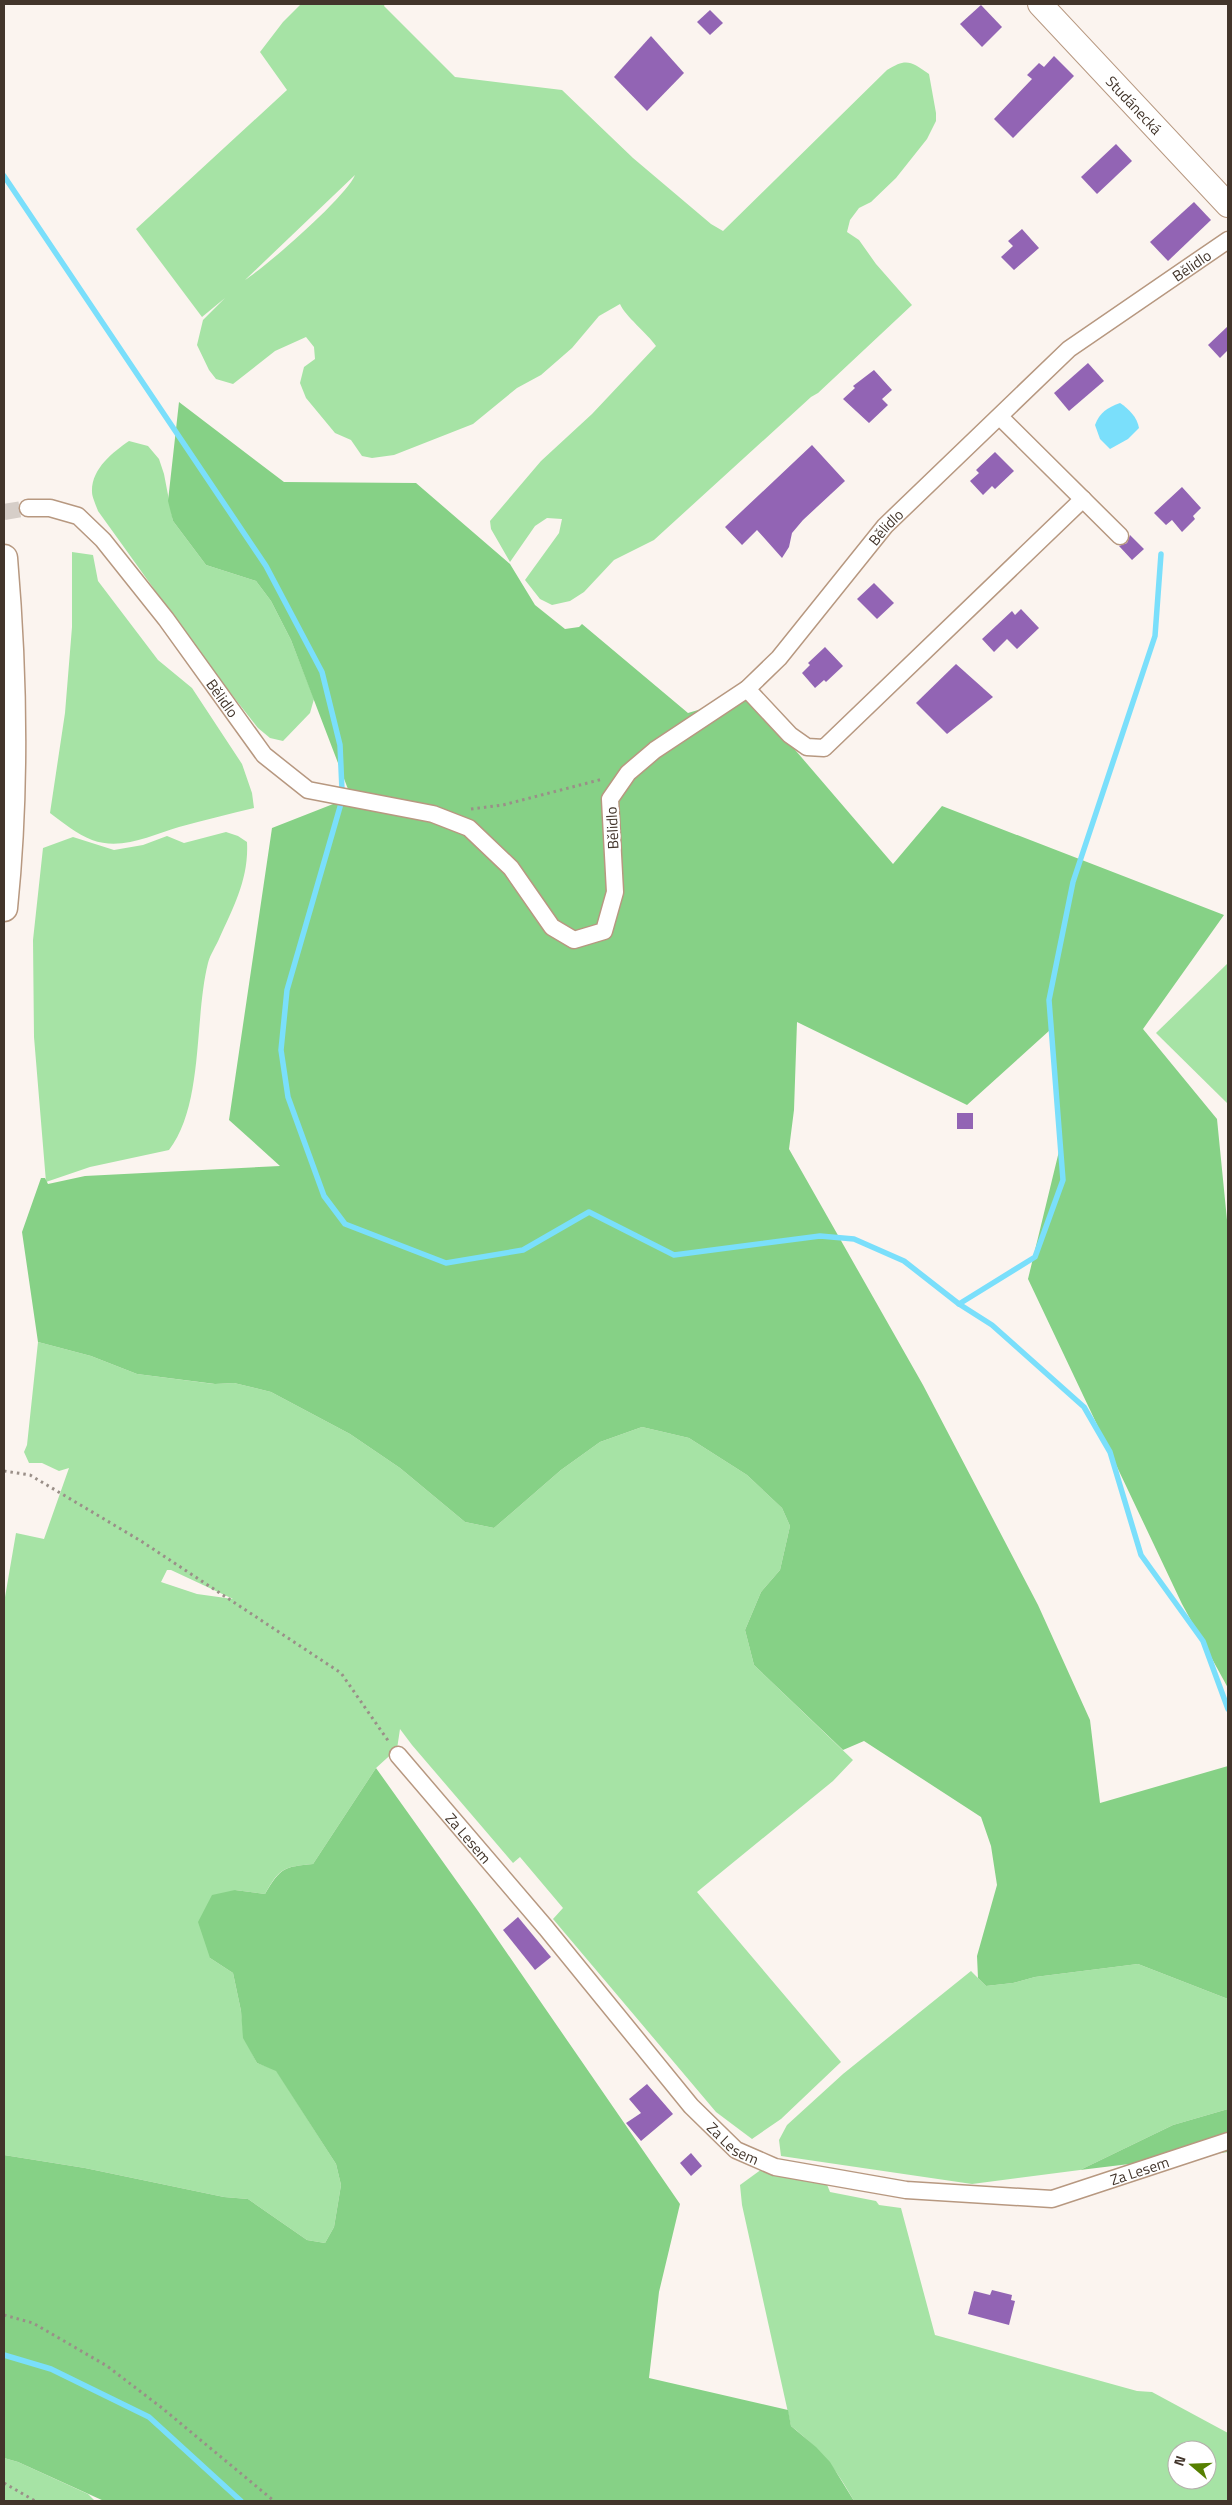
<svg xmlns="http://www.w3.org/2000/svg" width="1232" height="2505" font-family="'Titillium Web',sans-serif">
<style>
.green{fill:#a6e3a5;fill-rule:evenodd}
.forest{fill:#86d186}
.water{fill:#7adffb}
.lines{fill:none;stroke-linecap:round;stroke-linejoin:round}
.stream{stroke:#7adffb;stroke-width:5.5}
.building{fill:#9264b4}
.street-tunnel{stroke:#d6cec8;stroke-width:16;stroke-dasharray:16 8;stroke-linecap:butt}
.street-casing{stroke:#b79880;stroke-width:19}
.secondary-casing{stroke:#b79880;stroke-width:26}
.primary-casing{stroke:#b79880;stroke-width:29}
.path{stroke:#9a8f88;stroke-width:3;stroke-dasharray:2.5 4;stroke-linecap:butt}
.street{stroke:#fff;stroke-width:16}
.secondary{stroke:#fff;stroke-width:24}
.primary{stroke:#fff;stroke-width:26}
.labels{text-anchor:middle;dominant-baseline:central;stroke-width:5;stroke-linejoin:round;paint-order:stroke}
.street-label{font-size:15px;fill:#42352b;stroke:#fff}
</style>
<rect width="100%" height="100%" fill="#fbf4ef"/>
<g class="green">
<path d="M301,4H385L384,6L455,77L562,90L633,158L711,224L723,231L887,70C906,58 911,61 929,74L936,113V121L927,139L896,178L871,202L859,208L850,220L847,232L859,240L876,264L912,305L818,393L811,397L654,540L614,560L584,592L570,601L552,605L540,599L525,580L559,533L562,519L547,518L535,526L510,562L491,529L490,521L541,461L592,414L656,346C647,333 625,316 620,304L599,316L572,348L541,375L517,388L473,424L394,455L372,458L362,456L351,440L335,433L306,398L300,383L304,367L315,359L314,347L306,337L275,351L233,384L216,379L209,370L197,345L203,320L225,298L202,317L136,229L287,90L260,52L283,22ZM355,175C346,197 268,265 245,280Z"/>
<path d="M129,441L148,446L159,459L164,474L173,521L206,565L256,581L271,601L291,640L314,699L310,713L283,741L270,738L258,728L210,667L98,511C96,505 92,497 92,492C91,469 113,452 129,441Z"/>
<path d="M72,552L93,555L98,581L158,660L192,688L242,764L252,793L254,808C229,814 204,820 179,827C151,835 122,851 92,840C77,834 63,823 50,813L65,713L72,627Z"/>
<path d="M226,832L238,836L247,842C249,878 234,906 219,939C216,946 210,955 208,963C194,1018 204,1105 169,1150L90,1167L46,1182L34,1037L33,940L43,848L73,837L114,850L143,845L167,836L184,843Z"/>
<polygon points="1228,963 1228,1104 1156,1033"/>
<path d="M38,1342L91,1356L137,1374L214,1384L234,1383L271,1392L350,1434L400,1468L465,1522L494,1528L561,1470L600,1442L642,1427L689,1438L747,1475L782,1508L790,1526L780,1570L761,1592L745,1630L754,1665L853,1760L833,1781L697,1892L841,2062L781,2119L752,2139L716,2112L553,1919L563,1908L520,1857L513,1863L412,1745L400,1729L397,1749L376,1768L313,1864C284,1867 280,1867 265,1894L235,1890L210,1958L233,1973L241,2011L244,2038L257,2063L276,2070L336,2164L341,2185L334,2227L325,2243L307,2240L248,2199L224,2197L85,2168L4,2155V1603L16,1533L44,1539L69,1468L59,1471L42,1463H29L24,1452L27,1445ZM167,1570H171L233,1599L197,1594L161,1582Z"/>
<polygon points="1138,1964 1228,1999 1228,2109 1173,2125 1080,2170 972,2184 781,2156 779,2140 787,2125 843,2074 971,1971 986,1986 1013,1983 1035,1977"/>
<path d="M762,2169L826,2182L830,2192L876,2201L879,2205L901,2208L935,2335L1137,2391L1152,2392L1228,2433V2501H854C835,2467 822,2451 791,2426L742,2205L740,2185ZM1177,2450H1207V2480H1177Z"/>
<polygon points="4,2458 18,2462 88,2494 95,2501 4,2501"/>
</g>
<g class="forest">
<polygon points="179,402 284,482 416,483 510,564 535,605 565,629 579,627 582,624 688,713 748,695 893,864 942,806 1224,915 1143,1029 1217,1119 1228,1230 1228,1688 1182,1604 1028,1279 1060,1147 1050,1030 967,1105 797,1022 794,1110 789,1149 923,1385 1038,1605 1090,1720 1100,1803 1228,1766 1228,1999 1138,1964 1035,1977 1013,1983 986,1986 978,1978 977,1956 997,1885 991,1846 981,1817 864,1741 843,1750 754,1665 745,1630 761,1592 780,1570 790,1526 782,1508 747,1475 689,1438 642,1427 600,1442 561,1470 494,1528 465,1522 400,1468 350,1434 271,1392 234,1383 215,1384 137,1374 91,1356 38,1342 22,1232 41,1178 45,1178 48,1184 85,1176 280,1166 229,1120 272,828 351,797 291,640 271,601 256,581 206,565 173,521 168,501"/>
<path d="M376,1768L478,1911L680,2204L659,2292L649,2378L788,2410L791,2426L816,2447L830,2462L854,2501H104L18,2462L4,2458V2155L85,2168L224,2197L248,2199L307,2240L325,2243L334,2227L341,2185L336,2164L276,2071L257,2063L243,2038L241,2011L233,1973L210,1958L198,1922L212,1895L235,1890L265,1894C281,1867 284,1867 313,1864Z"/>
<polygon points="1228,2109 1228,2152 1080,2170 1173,2125"/>
</g>
<path class="water" d="M1120,403C1129,409 1137,417 1139,428L1128,439L1110,449L1100,439L1095,425C1100,412 1107,408 1120,403Z"/>
<g class="lines">
<g class="stream">
<polyline points="4,176 266,566 322,672 340,745 342,790"/>
<polyline points="342,800 287,990 281,1050 288,1097 324,1196 345,1224 446,1263 523,1250 589,1212 674,1255 820,1236 854,1239 904,1261 959,1304 992,1325 1084,1407 1110,1452 1141,1555 1203,1641 1228,1709"/>
<polyline points="959,1304 1035,1257 1063,1180 1049,1000 1073,882 1155,636 1161,554"/>
<polyline points="4,2355 51,2369 149,2417 241,2501"/>
</g>
</g>
<g class="building">
<polygon points="981,5 1002,27 982,47 960,24"/>
<polygon points="710,10 723,23 710,35 697,22"/>
<polygon points="651,36 684,73 647,111 614,77"/>
<polygon points="1054,56 1074,76 1013,138 994,119 1032,79 1027,75 1039,63 1044,67"/>
<polygon points="1116,144 1132,161 1097,194 1081,177"/>
<polygon points="1194,202 1211,220 1168,261 1150,242"/>
<polygon points="1022,229 1039,248 1014,270 1001,257 1013,246 1008,241"/>
<polygon points="1228,326 1228,350 1220,358 1208,345"/>
<polygon points="1088,363 1104,381 1069,411 1054,393"/>
<polygon points="874,370 892,390 882,399 888,405 869,423 843,399 855,388 853,386"/>
<polygon points="812,445 845,481 803,520 792,533 789,547 782,558 757,530 742,545 725,527"/>
<polygon points="995,452 1014,471 995,489 992,486 983,495 970,481 979,473 976,470"/>
<polygon points="1182,487 1201,508 1193,516 1195,519 1182,532 1172,520 1166,525 1154,513"/>
<polygon points="1130,535 1144,549 1132,560 1119,546 1127,543"/>
<polygon points="874,583 894,603 877,619 857,599"/>
<polygon points="1021,609 1039,628 1017,649 1007,639 994,652 982,639 1012,611 1015,615"/>
<polygon points="825,647 843,666 826,682 824,680 815,688 802,673 810,665 808,663"/>
<polygon points="956,664 993,697 947,734 916,703"/>
<rect x="957" y="1113" width="16" height="16"/>
<polygon points="518,1917 551,1957 535,1970 503,1930"/>
<polygon points="647,2084 673,2114 641,2141 626,2123 641,2113 629,2099"/>
<polygon points="691,2153 702,2166 691,2176 680,2163"/>
<polygon points="992,2290 1012,2295 1011,2300 1015,2301 1009,2325 968,2314 974,2291 990,2295"/>
</g>
<g class="lines">
<polyline class="street-tunnel" points="4,512 28,508"/>
<defs>
<g id="street">
<polyline points="1000,417 1120,536"/>
<path id="s1" d="M28,508H50L78,516L103,540L166,619L264,755L308,790L433,814L469,828L511,868L552,927L574,940L604,931L615,892L610,799L628,773L655,750L747,689L779,658L885,526L1069,349L1228,240"/>
<polyline points="747,689 790,735 807,747 824,748 1083,499"/>
<path id="s2" d="M398,1755L546,1928L691,2106L736,2150L775,2167L906,2190L1052,2199L1228,2141"/>
</g>
<g id="secondary">
<path id="s3" d="M1040,4L1228,205"/>
</g>
<path id="primary" d="M4,558C14,675 16,791 4,908"/>
</defs>
<use href="#street" class="street-casing"/>
<use href="#secondary" class="secondary-casing"/>
<use href="#primary" class="primary-casing"/>
<g class="path">
<polyline points="471,809 503,805 603,779"/>
<polyline points="4,1471 30,1475 141,1541 341,1673 389,1742"/>
<polyline points="4,2315 33,2323 107,2366 162,2408 274,2501"/>
<polyline points="4,2483 35,2501"/>
</g>
<use href="#street" class="street"/>
<use href="#secondary" class="secondary"/>
<use href="#primary" class="primary"/>
</g>
<g class="labels">
<g class="street-label">
<text stroke="none"><textPath href="#s3" startOffset="138">Studánecká</textPath></text>
<text stroke="none"><textPath href="#s1" startOffset="1692">Bělidlo</textPath></text>
<text stroke="none"><textPath href="#s1" startOffset="1288">Bělidlo</textPath></text>
<text stroke="none"><textPath href="#s1" startOffset="284">Bělidlo</textPath></text>
<text transform="translate(612 828) rotate(-93)">Bělidlo</text>
<text stroke="none"><textPath href="#s2" startOffset="109">Za Lesem</textPath></text>
<text stroke="none"><textPath href="#s2" startOffset="514">Za Lesem</textPath></text>
<text stroke="none"><textPath href="#s2" startOffset="934">Za Lesem</textPath></text>
</g>
</g>
<rect width="1232" height="2505" fill="none" stroke="#42352b" stroke-width="10"/>
<g transform="translate(1192 2465) rotate(289)"><circle r="24" fill="#ffffff" stroke="#b3aeaa"/>
<path d="M0-4L9 19L0 12L-9 19Z" fill="#568001"/>
<text y="-8" font-size="14" font-weight="bold" text-anchor="middle" fill="#42352b">N</text>
</g>
</svg>
